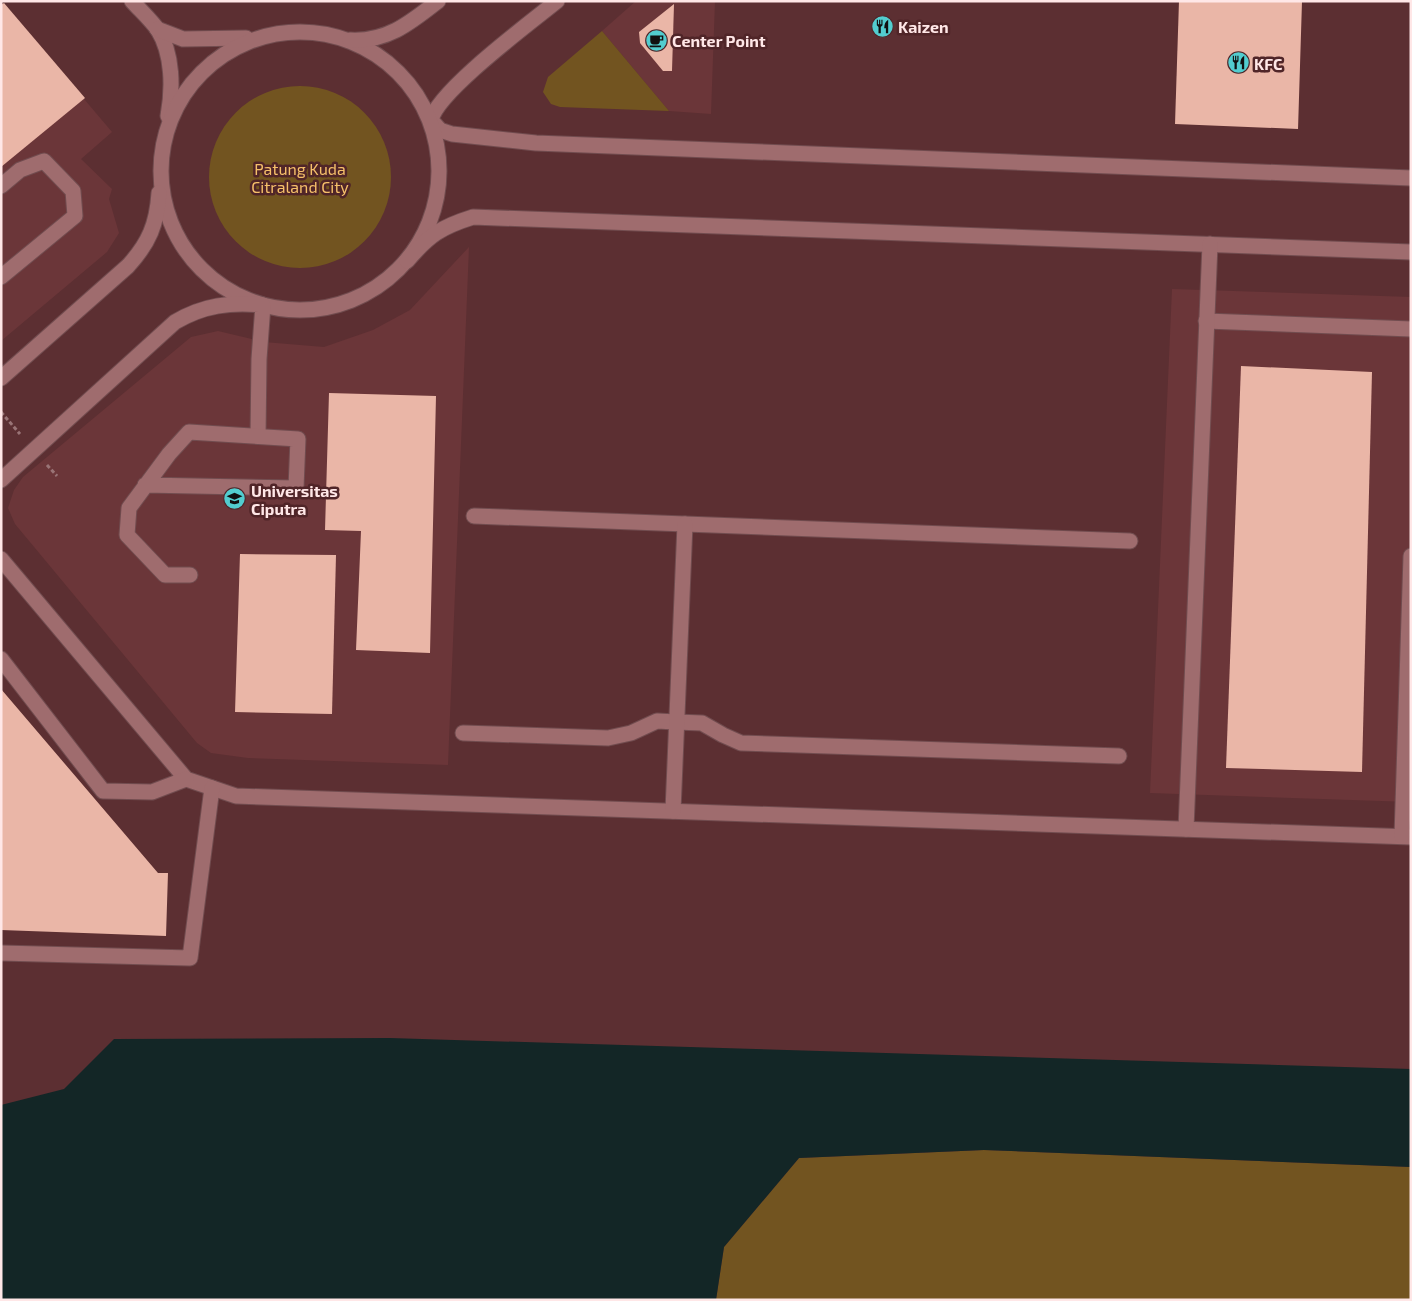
<svg xmlns="http://www.w3.org/2000/svg" width="1412" height="1301" font-family="'Exo 2',sans-serif">
<style>
.built{fill:#6b3639}
.green{fill:#725420}
.water{fill:#132626}
.building{fill:#eab6a7}
.lines{fill:none;stroke-linecap:round;stroke-linejoin:round}
.minor-casing{stroke:#714c4f;stroke-width:17}
.path{stroke:#997476;stroke-width:3;stroke-dasharray:4 2.5;stroke-linecap:butt}
.minor{stroke:#9f6c6e;stroke-width:15}
.labels{text-anchor:middle;dominant-baseline:central;stroke-width:5;stroke-linejoin:round;paint-order:stroke}
.poi-label{font-size:16px;font-weight:bold;fill:#ffe7e7;stroke:#502528;text-anchor:start}
.park-label{font-size:16px;fill:#f6c06a;stroke:#502528}
</style>
<rect width="100%" height="100%" fill="#5c2f32"/>
<g class="built">
<polygon points="1,1 112,132 81,159 112,189 109,199 119,233 107,252 1,341"/>
<polygon points="636,1 715,1 711,114 669,111 602,31"/>
<polygon points="469,247 448,765 248,758 211,753 197,743 15,524 8,508 14,490 23,477 191,337 218,331 264,342 324,347 373,330 410,310"/>
<polygon points="1172,289 1411,297 1411,802 1150,793"/>
</g>
<g class="green">
<polygon points="602,31 669,111 560,107 551,104 543,92 548,77"/>
<circle cx="300" cy="177" r="91"/>
<polygon points="984,1150 1411,1167 1411,1300 716,1300 724,1247 799,1158"/>
</g>
<polygon class="water" points="390,1038 1411,1069 1411,1167 984,1150 799,1158 724,1247 716,1300 1,1300 1,1105 64,1089 114,1039"/>
<g class="building">
<polygon points="1179,1 1302,1 1298,129 1175,124"/>
<polygon points="4,3 85,98 1,167 1,5"/>
<polygon points="674,4 672,71 663,71 640,43 639,32"/>
<polygon points="1241,366 1372,372 1362,772 1226,768"/>
<polygon points="329,393 436,396 430,653 356,650 361,531 325,530"/>
<polygon points="240,554 336,555 332,714 235,712"/>
<polygon points="1,689 158,873 168,873 166,936 1,930"/>
</g>
<g class="lines">
<defs>
<g id="minor">
<path d="M132,1C140,10 151,20 158,30C173,54 173,89 168,116"/>
<path d="M557,1C530,23 438,91 431,120L440,130L452,134L536,143L1411,178"/>
<polyline points="157,29 183,39 246,38"/>
<circle cx="300" cy="171" r="139"/>
<path d="M350,40C387,42 410,23 438,1"/>
<polyline points="1,186 20,170 44,161 73,191 75,216 1,277"/>
<path d="M407,261C429,235 441,227 473,217L1411,252"/>
<polyline points="1206,321 1411,329"/>
<path d="M1,378L128,266C149,243 157,224 159,193"/>
<path d="M1,480L175,322C204,305 230,302 263,305L259,359L258,436"/>
<polyline points="145,485 296,488 298,439 189,432 169,454 129,508 127,535 165,575 190,575"/>
<polyline points="474,516 1130,541"/>
<polyline points="1,559 186,779 236,796 1411,837"/>
<polyline points="1,659 103,791 152,792 186,779"/>
<polyline points="463,733 608,738 631,733 657,721 676,722 702,723 723,735 741,743 1119,756"/>
<polyline points="673,811 685,524"/>
<polyline points="1186,829 1210,244"/>
<polyline points="1402,836 1411,556"/>
<polyline points="1,953 190,958 212,788"/>
</g>
</defs>
<use href="#minor" class="minor-casing"/>
<g class="path">
<polyline points="1,412 20,434"/>
<polyline points="47,465 57,476"/>
</g>
<use href="#minor" class="minor"/>
</g>
<defs>
<symbol id="restaurant-disc" viewBox="-11 -11 22 22"><circle r="9.5" fill="#52cdcf" stroke="#502528"/><path d="M-5-6h1v4h1v-4h1v4h1v-4h1v5L-1.5 .5V6h-2V.5L-5-1ZM5-6V6H3V1.5H1.5Q1.5-4 5-6Z" fill="#111"/></symbol>
<symbol id="cafe-disc" viewBox="-11 -11 22 22"><circle r="9.5" fill="#52cdcf" stroke="#502528"/><path d="M-5.5-4.5H6V0H3Q3 3.5 0 3.5H-2.5Q-5.5 3.5-5.5 0ZM3-3.2v2h1.7v-2ZM-6 4.5H4V6H-6Z" fill="#111"/></symbol>
<symbol id="university-disc" viewBox="-11 -11 22 22"><circle r="9.5" fill="#52cdcf" stroke="#502528"/><path d="M0-5L7-2L0 1L-7-2ZM-4 1L0 2.5L4 1V4Q0 6-4 4Z" fill="#111"/></symbol>
</defs>
<g fill-rule="evenodd">
<use href="#restaurant-disc" x="870" y="14" width="25" height="25"/>
<use href="#cafe-disc" x="644" y="28" width="25" height="25"/>
<use href="#restaurant-disc" x="1226" y="50" width="25" height="25"/>
<use href="#university-disc" x="222" y="486" width="25" height="25"/>
</g>
<g class="labels">
<g class="poi-label">
<text x="898" y="26">Kaizen</text>
<text x="672" y="40">Center Point</text>
<text x="1254" y="63">KFC</text>
<text x="251" y="490">Universitas<tspan x="251" dy="18">Ciputra</tspan></text>
</g>
<g class="park-label">
<text x="300" y="168">Patung Kuda<tspan x="300" dy="18">Citraland City</tspan></text>
</g>
</g>
<rect width="1412" height="1301" fill="none" stroke="#ffe7e7" stroke-width="5"/>
</svg>
